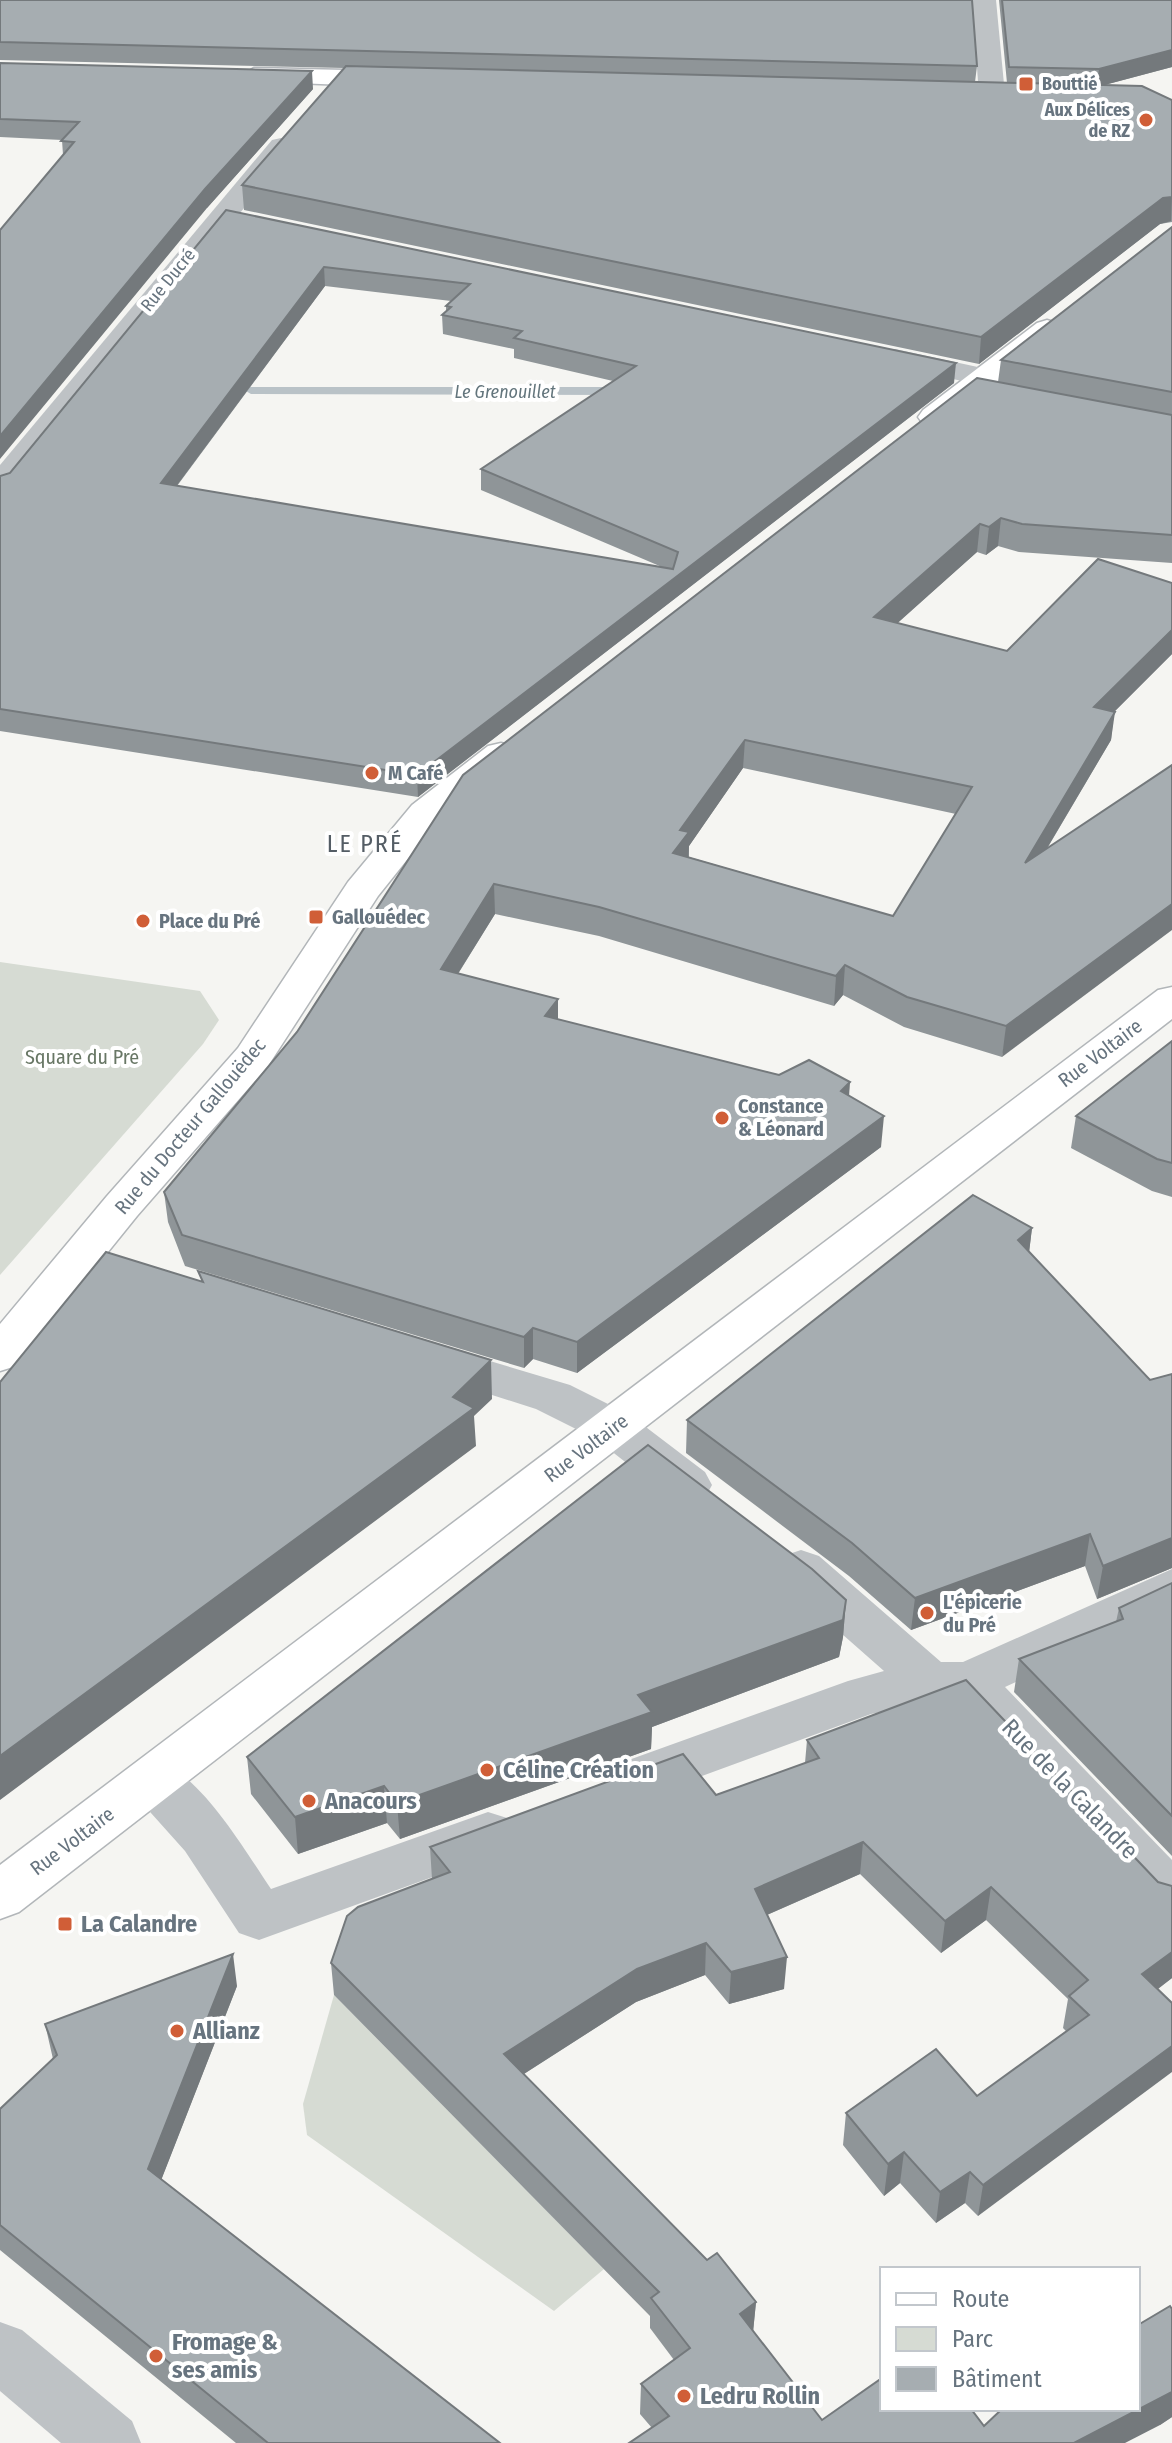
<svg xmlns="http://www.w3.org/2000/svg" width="1172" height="2443" font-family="'Fira Sans Condensed',sans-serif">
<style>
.green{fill:#d6dbd3}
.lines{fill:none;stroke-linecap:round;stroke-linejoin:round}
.stream{fill:#b9c2c7;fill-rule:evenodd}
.secondary-casing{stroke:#b3b7bb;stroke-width:3}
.primary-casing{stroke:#b2b6b9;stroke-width:3}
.street{fill:#bec2c5;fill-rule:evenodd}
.secondary{fill:#fff;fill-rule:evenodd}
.primary{fill:#fff;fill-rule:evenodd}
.wall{fill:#8f9598;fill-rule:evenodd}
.shaded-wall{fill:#74797c}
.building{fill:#a6adb1;stroke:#74797c;stroke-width:2;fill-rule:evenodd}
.poi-dot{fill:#d05e37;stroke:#fff;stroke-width:3}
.labels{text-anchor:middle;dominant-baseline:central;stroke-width:8;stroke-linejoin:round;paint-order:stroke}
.far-poi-label{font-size:18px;font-weight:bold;fill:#67747f;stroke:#fff;text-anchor:start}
.far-street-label{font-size:18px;fill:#67747f;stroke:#fff}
.far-water-label{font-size:18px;font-style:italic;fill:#63757c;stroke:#fff}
.poi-label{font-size:20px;font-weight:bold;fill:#67747f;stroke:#fff;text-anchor:start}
.street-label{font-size:20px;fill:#67747f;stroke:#fff}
.park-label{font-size:20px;fill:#687765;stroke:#fff}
.quarter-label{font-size:24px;letter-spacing:2px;fill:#545d65;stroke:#fff}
.near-poi-label{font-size:24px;font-weight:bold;fill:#67747f;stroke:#fff;text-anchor:start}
.near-street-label{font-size:24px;fill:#67747f;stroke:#fff}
</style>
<rect width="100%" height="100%" fill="#f5f5f2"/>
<g class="green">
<polygon points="0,962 200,991 219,1020 203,1044 0,1275"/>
<polygon points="334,1995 604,2269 554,2311 307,2135 303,2104"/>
</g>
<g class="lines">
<polygon class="stream" points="246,387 623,387 630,391 623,395 251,394 244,390"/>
<defs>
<polygon id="secondary" points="254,68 393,71 406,79 393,87 245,81 241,76"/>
<g id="primary">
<polygon points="1047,320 1057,323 1062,329 1057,335 945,424 923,424 918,417 923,410 1037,323"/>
<polygon points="501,743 514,746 519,754 514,762 438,821 378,896 268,1066 137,1216 16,1366 0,1371 0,1324 107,1196 238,1048 348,882 412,805 488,746"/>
<polygon points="1172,987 1172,1019 19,1912 0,1919 0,1865 1158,990"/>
</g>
</defs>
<use href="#secondary" class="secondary-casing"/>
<use href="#primary" class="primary-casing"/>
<g class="street">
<polygon points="972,0 996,0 1005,95 992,103 979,95"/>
<polygon points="281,138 290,140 294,146 290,152 11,492 0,495 0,465 272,140"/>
<polygon points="895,349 996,371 1000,377 996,383 985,386 884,364 880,358 884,352"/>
<polygon points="433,1344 570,1385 630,1415 705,1472 712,1485 705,1498 688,1503 671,1498 596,1439 536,1409 417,1371 410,1360 417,1349"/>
<polygon points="801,1550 819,1556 941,1662 963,1662 1172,1569 1172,1610 1005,1687 1172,1860 1172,1919 1153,1912 955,1702 930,1702 871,1714 631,1802 612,1796 604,1781 612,1766 848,1681 884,1671 783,1582 776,1569 783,1556"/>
<path d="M153,1758C201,1774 243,1848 271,1889L488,1812L507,1818L515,1834L507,1850L259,1940L239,1933L185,1851L134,1794L127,1779L134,1764Z"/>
<polygon points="0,2322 22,2330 132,2421 141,2443 61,2443 0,2391"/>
</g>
<use href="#secondary" class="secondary"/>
<use href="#primary" class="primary"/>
</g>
<g class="wall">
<polygon points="0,0 977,66 975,82 1007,83 999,0 1172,0 1172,67 1104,85 1172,100 1172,222 1160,224 979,364 244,210 242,185 344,68 0,60"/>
<polygon points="0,63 313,89 207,208 63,155 62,140 0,137"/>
<path d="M226,210L954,383L418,797L0,731V476L10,473ZM325,286L451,301L446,306V311L442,315L443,334L514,349V358L613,381L481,469V490L662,567L177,486Z"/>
<path d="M1172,227V563L1019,552L998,546L986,555L977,552L897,623L1007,651L1172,583V654L1114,712L1111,740L1048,847L1002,1057L904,1027L843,995L834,1006L599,936L495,914L458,974L558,999V1019L849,1096L881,1147L577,1373L533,1359L524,1368L185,1266L168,1222L164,1192L998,382L1001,360ZM743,768L956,814L893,916L689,857V846Z"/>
<polygon points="1172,1041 1172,1197 1152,1191 1071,1148 1076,1116"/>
<polygon points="1032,1228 1029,1252 1150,1380 1172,1374 1172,1568 1097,1599 1085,1566 911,1630 849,1576 686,1453 687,1420"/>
<polygon points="1172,1583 1172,1856 1014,1692 1019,1659 1116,1622 1119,1608"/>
<polygon points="846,1600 843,1637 839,1657 652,1727 651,1749 400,1839 387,1823 298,1854 251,1794 247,1757"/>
<polygon points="807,1740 1172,1978 1158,1989 978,2216 965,2203 936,2223 900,2183 884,2196 843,2145 846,2113 977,2096 1066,2031 1063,2028 1068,1999 986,1920 941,1953 860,1874 767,1915 784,1989 729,2004 705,1975 636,2002 524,2074 707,2260 756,2302 753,2332 822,2420 984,2426 1172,2309 1172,2417 1160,2425 652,2428 640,2414 641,2384 674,2360 650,2328 650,2316 334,1995 331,1963 432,1879 430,1847 716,1795 805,1763"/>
<polygon points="237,1986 161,2180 500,2443 236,2443 0,2250 0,2109 53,2059 45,2024"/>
</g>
<g class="shaded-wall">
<polygon points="1172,50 1172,67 1097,87 1099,69"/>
<polygon points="312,71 313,89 207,208 0,459 0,436 205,189"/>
<polygon points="1172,197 1171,221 1160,224 979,364 981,337 1163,198"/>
<polygon points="324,267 325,286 163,504 161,483"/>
<polygon points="956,363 954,383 418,797 417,775"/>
<polygon points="1001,518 998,546 986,555 989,527"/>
<polygon points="980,524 977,552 872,646 874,617"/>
<polygon points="1172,630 1172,654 1090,736 1094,707"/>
<polygon points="1115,712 1111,740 1021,892 1025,863"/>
<polygon points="745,740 743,768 689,846 688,862 673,853 680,830"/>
<polygon points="494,884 495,914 442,999 441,969"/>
<polygon points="1172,904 1172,930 1002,1057 1006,1026"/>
<polygon points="845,965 843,995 834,1006 836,976"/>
<polygon points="558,999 558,1029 545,1016"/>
<polygon points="850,1082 848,1112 841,1091"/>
<polygon points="884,1116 881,1147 577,1373 577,1342"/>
<polygon points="1032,1228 1028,1261 1018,1240"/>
<polygon points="533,1328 533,1359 524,1368 524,1337"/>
<polygon points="491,1360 492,1399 474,1416 476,1446 0,1800 0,1756 453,1397"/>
<polygon points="1090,1534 1085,1566 911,1630 915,1598"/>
<polygon points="1172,1538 1172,1568 1097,1599 1103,1566"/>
<polygon points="846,1600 843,1637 839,1657 652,1727 651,1749 400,1839 397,1803"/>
<polygon points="384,1786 387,1823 298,1854 295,1817"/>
<polygon points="863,1842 860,1874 753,1921 755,1889"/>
<polygon points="991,1887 986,1920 941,1953 945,1921"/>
<polygon points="706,1943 705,1975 636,2002 505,2086 504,2054 637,1969"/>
<polygon points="1172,1952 1172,1978 1135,2006 1142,1974"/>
<polygon points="233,1954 237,1986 153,2201 148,2169"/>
<polygon points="787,1957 784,1989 729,2004 731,1972"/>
<polygon points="1172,2046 1172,2072 978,2216 983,2185"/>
<polygon points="904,2152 900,2183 884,2196 888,2164"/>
<polygon points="970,2172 965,2203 936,2223 940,2192"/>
<polygon points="756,2302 753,2332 740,2314"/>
<polygon points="1172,2392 1172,2417 1160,2425 1125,2443 1074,2443"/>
</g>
<g class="building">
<polygon points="0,0 972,0 977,66 0,42"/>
<polygon points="1002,0 1172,0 1172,50 1099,69 1009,67"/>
<polygon points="0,63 312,71 205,189 0,436 0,230 74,142 61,141 79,122 0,119"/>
<polygon points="346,66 1142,86 1172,100 1172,197 1163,198 981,337 242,185"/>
<path d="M226,210L956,363L417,775L0,709V476L10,473ZM324,267L470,284L446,306L451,307L442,315L522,331L514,338L636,366L481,469L678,552L673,569L161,483Z"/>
<polygon points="1172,227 1172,392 1001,360"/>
<path d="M977,378L1172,415V535L1022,524L1001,518L989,527L980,524L874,617L1007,651L1098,559L1172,583V630L1094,707L1115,712L1025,863L1172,765V904L1006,1026L907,997L845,965L836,976L599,907L494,884L441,969L558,999L545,1016L779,1075L809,1060L850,1082L841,1091L884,1116L577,1342L533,1328L524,1337L182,1235L164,1192L297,1032L463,775ZM745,740L972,787L893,916L673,853L689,832L680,830Z"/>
<polygon points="1172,1041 1172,1163 1157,1159 1076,1116"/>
<polygon points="973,1195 1032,1228 1018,1240 1150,1380 1172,1374 1172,1538 1103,1566 1090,1534 915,1598 852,1543 687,1420"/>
<polygon points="106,1252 203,1282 198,1271 491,1360 453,1397 474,1408 0,1756 0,1382"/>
<polygon points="648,1445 812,1569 846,1600 843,1620 638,1695 652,1712 397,1803 384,1786 295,1817 247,1757"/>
<polygon points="1172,1583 1172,1816 1019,1659 1123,1619 1119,1608"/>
<polygon points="966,1680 1158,1882 1172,1886 1172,1952 1142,1974 1172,2003 1172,2046 983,2185 970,2172 940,2192 904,2152 888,2164 846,2113 936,2049 977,2096 1089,2015 1069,1996 1088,1980 991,1887 945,1921 863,1842 755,1889 787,1957 731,1972 706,1943 637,1969 504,2054 707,2260 717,2253 756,2302 740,2314 822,2420 882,2378 882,2409 971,2409 984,2426 1002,2409 1138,2409 1138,2325 1170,2306 1172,2309 1172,2392 1074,2443 629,2443 669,2416 641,2384 690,2348 651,2298 659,2292 331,1963 347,1916 358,1907 450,1872 430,1847 683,1754 716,1795 819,1758 807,1740"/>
<polygon points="233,1954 148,2169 500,2443 268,2443 0,2225 0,2109 57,2055 45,2024"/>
</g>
<g class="poi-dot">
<rect x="1018" y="76" width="16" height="16" rx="4"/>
<circle cx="1146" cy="120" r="8"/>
<circle cx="372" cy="773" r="8"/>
<rect x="308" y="909" width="16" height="16" rx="4"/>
<circle cx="143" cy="921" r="8"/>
<circle cx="722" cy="1118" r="8"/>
<circle cx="927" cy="1613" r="8"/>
<circle cx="487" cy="1770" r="8"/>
<circle cx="309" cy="1801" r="8"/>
<rect x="57" y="1916" width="16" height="16" rx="4"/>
<circle cx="177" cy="2031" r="8"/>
<circle cx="156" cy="2356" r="8"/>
<circle cx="684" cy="2396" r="8"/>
</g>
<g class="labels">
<g class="far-poi-label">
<text x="1042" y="84">Bouttié</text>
<text x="1130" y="110" text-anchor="end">Aux Délices<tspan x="1130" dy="21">de RZ</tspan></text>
</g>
<g class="far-street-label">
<text transform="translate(168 280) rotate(-51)">Rue Ducré</text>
</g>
<g class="far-water-label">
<text x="505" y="392">Le Grenouillet</text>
</g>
<g class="poi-label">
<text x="388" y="773">M Café</text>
<text x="332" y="917">Gallouédec</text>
<text x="159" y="921">Place du Pré</text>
<text x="738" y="1106">Constance<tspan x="738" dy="23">&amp; Léonard</tspan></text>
<text x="943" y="1602">L'épicerie<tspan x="943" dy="23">du Pré</tspan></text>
</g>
<g class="street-label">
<text transform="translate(1100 1053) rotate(-37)">Rue Voltaire</text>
<text transform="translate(190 1126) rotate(-50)">Rue du Docteur Gallouëdec</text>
<text transform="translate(586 1448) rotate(-37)">Rue Voltaire</text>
<text transform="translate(72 1841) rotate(-37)">Rue Voltaire</text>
</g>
<g class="park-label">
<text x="82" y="1057">Square du Pré</text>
</g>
<g class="quarter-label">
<text x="365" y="844">LE PRÉ</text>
</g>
<g class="near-poi-label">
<text x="503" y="1770">Céline Création</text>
<text x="325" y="1801">Anacours</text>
<text x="81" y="1924">La Calandre</text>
<text x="193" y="2031">Allianz</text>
<text x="172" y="2342">Fromage &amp;<tspan x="172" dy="28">ses amis</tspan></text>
<text x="700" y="2396">Ledru Rollin</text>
</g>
<g class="near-street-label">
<text transform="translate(1070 1789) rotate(46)">Rue de la Calandre</text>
</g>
</g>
<rect x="880" y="2267" width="260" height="144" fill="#ffffff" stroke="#c2c7cc" stroke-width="2"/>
<rect x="896" y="2293" width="40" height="12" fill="#ffffff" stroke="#c2c7cc" stroke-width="2"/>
<text x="952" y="2307" font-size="24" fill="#67747f">Route</text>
<rect x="896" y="2327" width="40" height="24" fill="#d6dbd3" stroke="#c2c7cc" stroke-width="2"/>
<text x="952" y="2347" font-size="24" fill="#67747f">Parc</text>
<rect x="896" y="2367" width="40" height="24" fill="#a6adb1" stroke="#c2c7cc" stroke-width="2"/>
<text x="952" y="2387" font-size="24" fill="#67747f">Bâtiment</text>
</svg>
